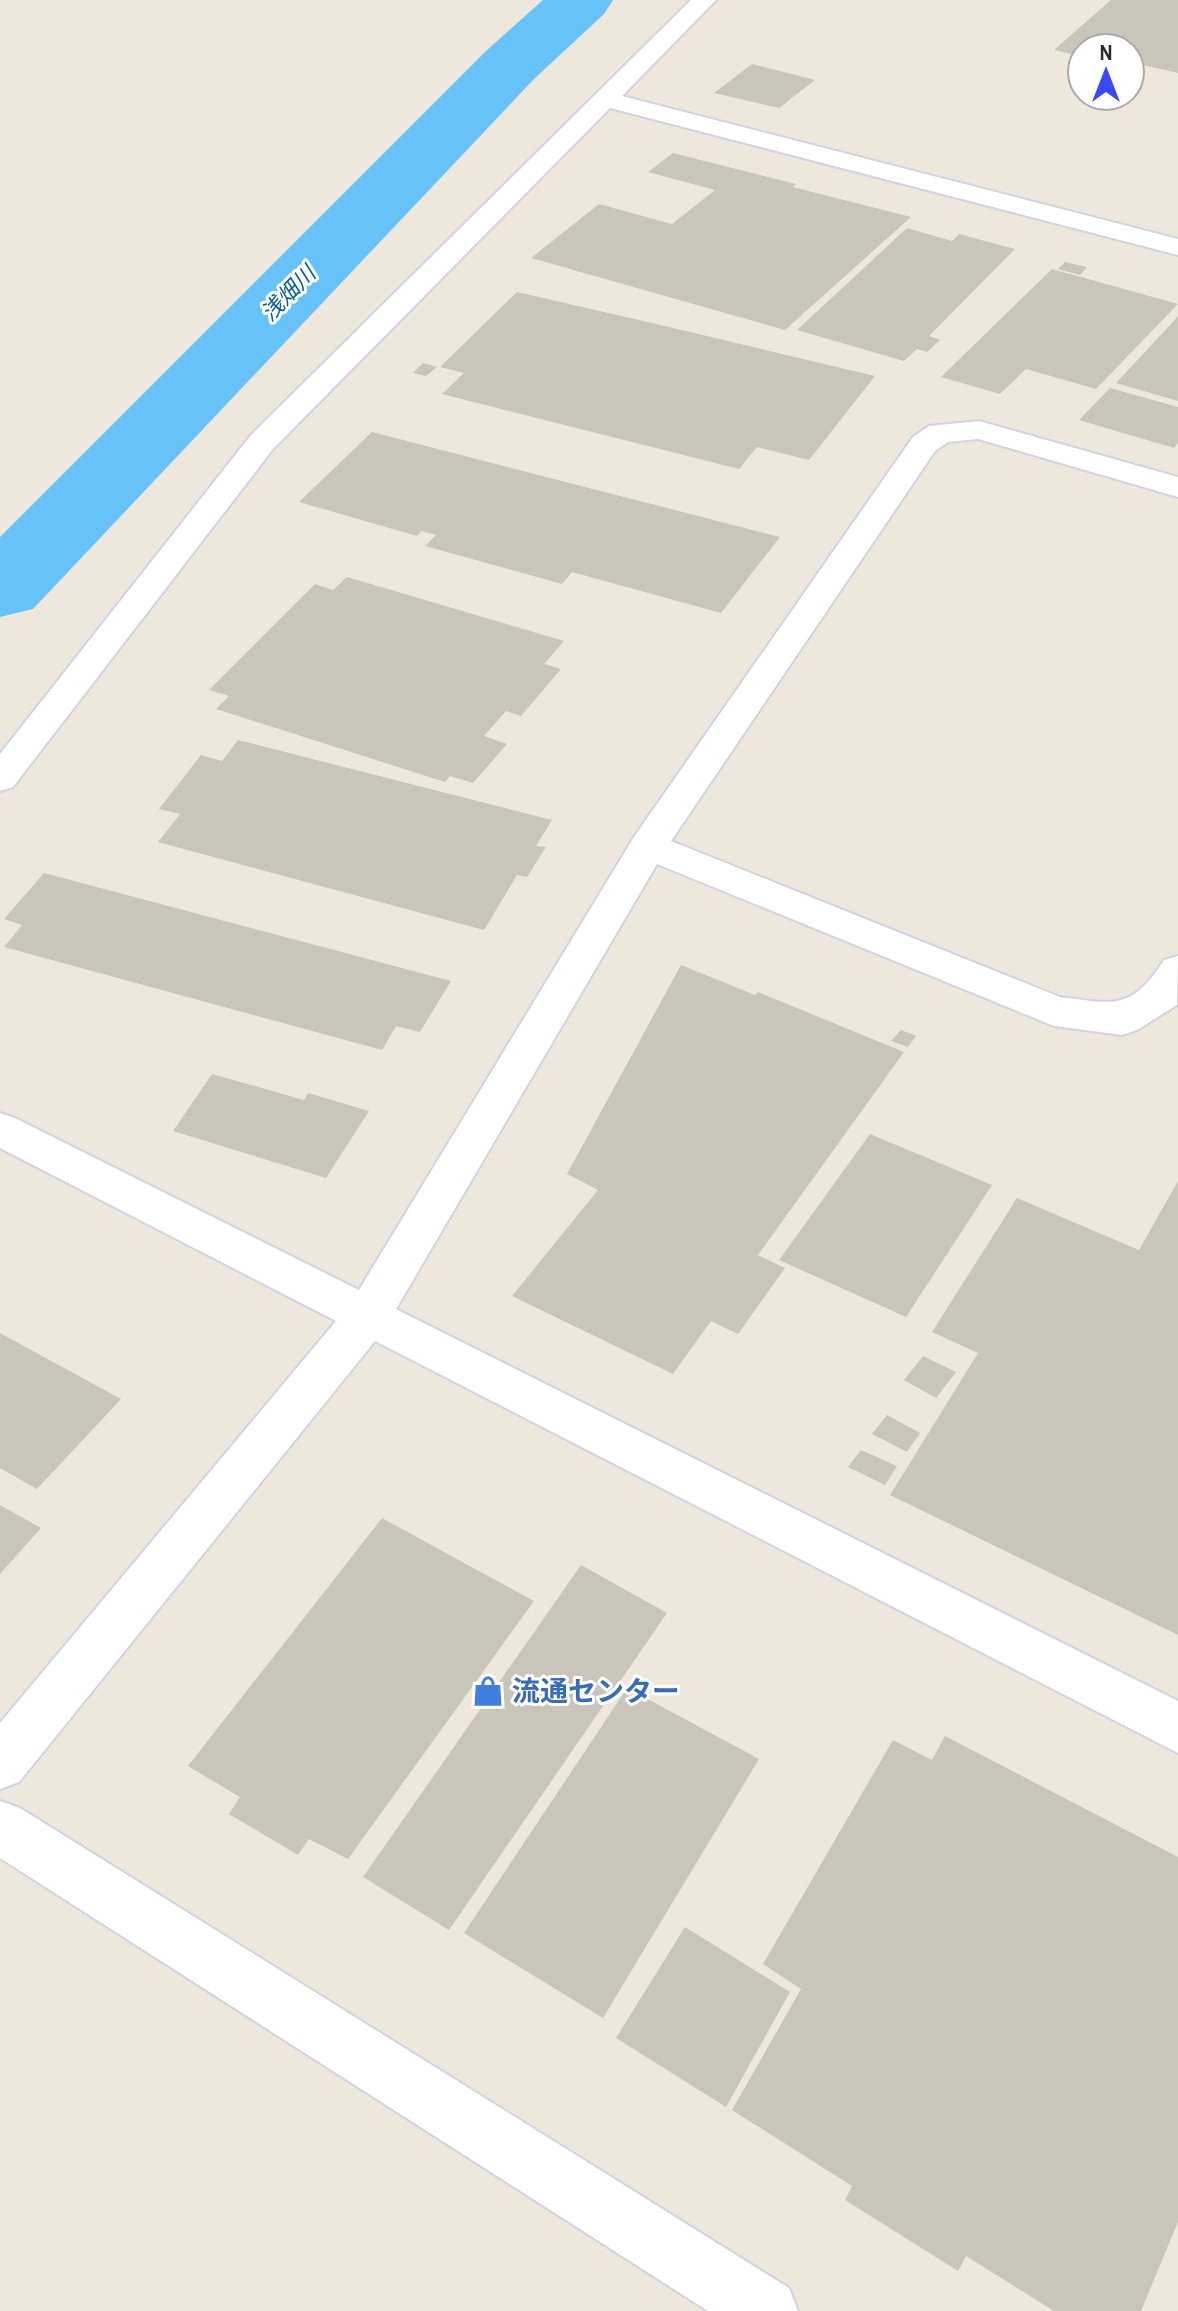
<svg xmlns="http://www.w3.org/2000/svg" width="1178" height="2311" font-family="'Archivo Narrow','Noto Sans JP',sans-serif">
<style>
.lines{fill:none;stroke-linecap:round;stroke-linejoin:round}
.river{fill:#67c2f8;fill-rule:evenodd}
.building{fill:#c9c5bb}
.minor-casing{stroke:#d1d3e5;stroke-width:4}
.minor{fill:#fff;fill-rule:evenodd}
.labels{text-anchor:middle;dominant-baseline:central;stroke-width:6;stroke-linejoin:round;paint-order:stroke}
.far-water-label{font-size:22px;font-style:italic;fill:#035da6;stroke:#fff}
.near-shop-label{font-size:28px;font-weight:bold;fill:#366cbe;stroke:#fff;text-anchor:start}
</style>
<rect width="100%" height="100%" fill="#eee8dc"/>
<g class="lines">
<polygon class="river" points="543,0 613,0 604,14 534,79 33,609 0,617 0,537 486,51"/>
</g>
<g class="building">
<polygon points="1111,0 1178,0 1178,73 1130,62 1130,48 1082,48 1082,56 1054,50"/>
<polygon points="752,64 815,80 779,108 714,93"/>
<polygon points="673,153 796,184 793,187 911,217 785,330 531,258 599,204 672,224 715,190 648,172"/>
<polygon points="907,228 952,241 959,234 1015,249 929,336 940,340 927,352 917,349 904,361 797,330"/>
<polygon points="1065,262 1087,267 1080,275 1058,269"/>
<polygon points="1052,269 1178,304 1096,389 1026,369 1000,394 941,377"/>
<polygon points="517,292 652,323 875,376 809,460 757,447 739,469 442,394 464,373 440,367"/>
<polygon points="1178,316 1178,401 1116,383 1172,323"/>
<polygon points="423,363 437,367 426,376 413,373"/>
<polygon points="1110,388 1178,407 1178,443 1174,448 1079,420"/>
<polygon points="372,432 488,462 780,537 721,613 572,572 562,584 425,546 436,535 422,531 417,536 299,502"/>
<polygon points="347,577 564,641 544,664 561,669 521,716 506,711 484,736 507,744 473,783 450,776 445,782 216,709 229,696 209,690 315,584 333,590"/>
<polygon points="238,740 552,820 536,846 546,847 527,877 517,875 484,930 158,842 180,814 159,809 201,755 222,761"/>
<polygon points="44,873 251,928 451,981 420,1032 396,1026 382,1050 4,947 22,925 4,919"/>
<polygon points="681,965 755,995 758,992 904,1052 758,1255 785,1268 738,1334 711,1321 673,1374 512,1296 598,1190 567,1174"/>
<polygon points="901,1030 916,1036 908,1047 891,1041"/>
<polygon points="212,1074 304,1100 308,1093 369,1111 326,1178 173,1131"/>
<polygon points="870,1134 992,1185 906,1317 779,1260"/>
<polygon points="1178,1181 1178,1635 890,1495 978,1353 932,1332 1017,1198 1139,1250"/>
<polygon points="0,1333 121,1399 37,1489 0,1468"/>
<polygon points="923,1356 956,1372 936,1398 904,1380"/>
<polygon points="887,1415 920,1433 907,1452 872,1434"/>
<polygon points="861,1450 897,1466 885,1485 848,1467"/>
<polygon points="0,1505 41,1528 0,1574"/>
<polygon points="382,1518 534,1601 348,1859 309,1839 298,1855 229,1814 240,1797 188,1766"/>
<polygon points="581,1565 667,1613 449,1930 363,1877"/>
<polygon points="627,1688 759,1759 603,2018 464,1933"/>
<polygon points="945,1736 1178,1857 1178,2222 1141,2311 1054,2311 966,2256 958,2271 845,2200 852,2186 732,2110 801,1989 763,1964 893,1740 932,1760"/>
<polygon points="685,1927 790,1992 726,2107 616,2038"/>
</g>
<g class="lines">
<defs>
<g id="minor">
<polygon points="691,0 716,0 622,96 1178,239 1178,255 610,108 273,449 13,787 0,791 0,754 251,435"/>
<path d="M979,421L1178,477V497L978,439L948,442L935,451L671,841L1060,997C1115,1004 1131,1011 1164,960L1178,956L1177,1005L1137,1030L1122,1035L1054,1026L657,864L396,1309L1178,1701V1753L375,1341L19,1782L0,1789V1723L336,1321L0,1148V1113L15,1118L359,1290L634,837L913,437L929,426Z"/>
<polygon points="0,1801 20,1808 789,2288 798,2311 708,2311 0,1858"/>
</g>
</defs>
<use href="#minor" class="minor-casing"/>
<use href="#minor" class="minor"/>
</g>
<defs>
<symbol id="shop-bare" viewBox="-9 -9 18 18"><path d="M-5-2.5h2.3a2.7 3.5 0 0 1 5.4 0H5L5.5 6h-11ZM-1.5-2.5h3a1.5 2.3 0 0 0-3 0Z" fill="#3f7fe0" stroke="#fff" stroke-width="2.5" paint-order="stroke"/></symbol>
</defs>
<g fill-rule="evenodd">
<use href="#shop-bare" x="466" y="1669" width="44" height="44"/>
</g>
<g class="labels">
<g class="far-water-label">
<text transform="translate(288 293) rotate(-46)">浅畑川</text>
</g>
<g class="near-shop-label">
<text x="512" y="1691">流通センター</text>
</g>
</g>
<g transform="translate(1106 72)"><circle r="38" fill="#ffffff" stroke="#aaaaaa" stroke-width="2"/>
<path d="M0-6L14 30L0 20L-14 30Z" fill="#3848ff"/>
<text y="-12" font-size="22" font-weight="bold" text-anchor="middle" fill="#2b2b2b">N</text>
</g>
</svg>
